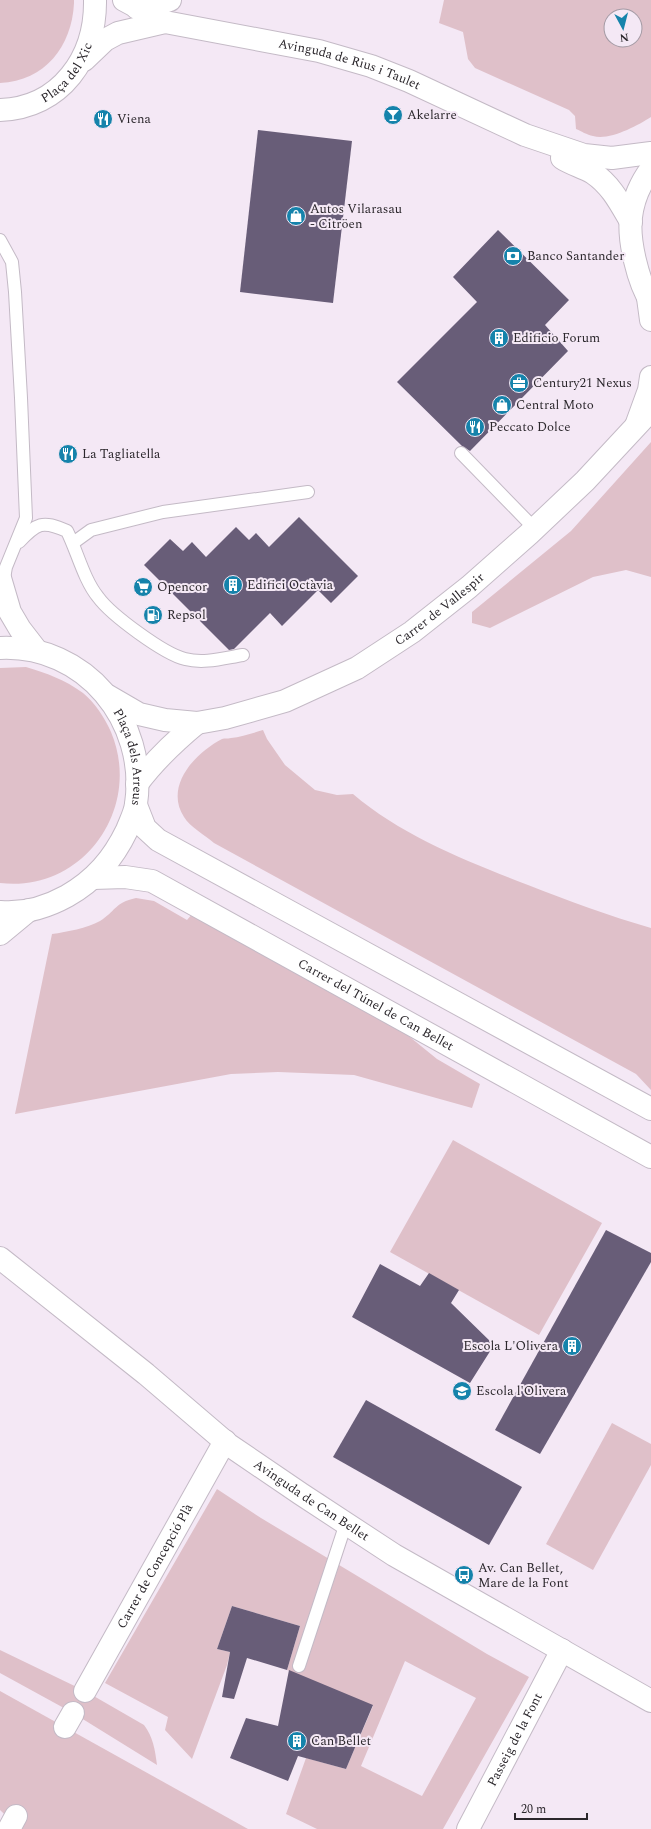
<svg xmlns="http://www.w3.org/2000/svg" width="651" height="1829" font-family="Spectral,serif">
<style>
.green{fill:#dfc0c9;fill-rule:evenodd}
.building{fill:#685d78}
.lines{fill:none;stroke-linecap:round;stroke-linejoin:round}
.lane-casing{stroke:#c4bac6;stroke-width:14}
.street-casing{stroke:#c4bac6;stroke-width:24}
.secondary-casing{stroke:#c4bac6;stroke-width:24}
.lane{stroke:#fff;stroke-width:12}
.street{stroke:#fff;stroke-width:22}
.secondary{stroke:#fff;stroke-width:22}
.labels{text-anchor:middle;dominant-baseline:central;stroke-width:4;stroke-linejoin:round;paint-order:stroke}
.street-label{font-size:13px;fill:#2b272c;stroke:#f4e8f5}
.poi-label{font-size:13px;fill:#2b272c;stroke:#f4e8f5;text-anchor:start}
</style>
<rect width="100%" height="100%" fill="#f4e8f5"/>
<g class="green">
<path d="M0,0H74V3C72,46 45,81 0,83Z"/>
<path d="M444,0H651V117C637,126 609,141 593,136C587,135 581,131 576,129L575,116L569,110L475,68L468,59L463,32L439,23ZM611,16H635V40H611Z"/>
<polygon points="651,442 651,577 626,570 593,577 490,628 472,623 472,612 571,531"/>
<path d="M26,667C48,674 64,679 83,693C95,703 105,718 111,732C143,808 83,893 0,883V668Z"/>
<path d="M263,730L267,739L285,765L315,790L337,795L353,794C402,836 469,862 528,885C569,901 609,916 651,928V1090L636,1074L214,843C205,835 190,827 184,817C164,786 195,753 222,739C225,738 227,739 231,738C241,737 253,733 263,730Z"/>
<path d="M136,898L154,901L187,920L193,913L400,1029L437,1059L480,1084L472,1108L354,1075L278,1072L231,1074L15,1114L52,934C67,932 87,928 100,921C116,911 114,903 136,898Z"/>
<polygon points="453,1140 602,1223 539,1335 390,1252"/>
<polygon points="612,1423 651,1444 651,1465 593,1570 546,1544"/>
<path d="M217,1489L261,1518L487,1654L529,1677L443,1829H317L286,1814L306,1758L346,1769L373,1706L287,1670L300,1626L232,1606L217,1649L230,1652L227,1665L192,1759L165,1730L168,1717L105,1683ZM405,1661L476,1698L422,1796L361,1766Z"/>
<path d="M0,1650L85,1691L144,1725C153,1737 155,1749 157,1765L73,1713L0,1673Z"/>
<polygon points="0,1691 248,1829 20,1829 0,1810"/>
</g>
<g class="building">
<polygon points="258,130 352,141 333,303 240,292"/>
<polygon points="498,230 569,300 545,325 568,351 470,451 462,446 397,382 477,302 453,277"/>
<polygon points="299,517 358,576 331,603 318,590 282,626 270,613 234,649 229,650 144,565 170,539 183,551 192,542 206,557 236,527 249,540 256,533 269,547"/>
<polygon points="606,1230 651,1253 651,1262 540,1454 495,1430"/>
<polygon points="380,1264 420,1286 429,1273 459,1290 451,1303 494,1345 470,1383 352,1317"/>
<polygon points="366,1400 522,1487 489,1545 333,1457"/>
<polygon points="232,1606 300,1626 287,1670 247,1658 234,1699 222,1697 230,1652 217,1649"/>
<polygon points="289,1670 373,1705 346,1769 298,1756 288,1781 230,1758 246,1718 278,1726"/>
</g>
<g class="lines">
<defs>
<g id="lane">
<polyline points="0,240 12,262 15,292 21,398 26,518 6,567 3,584"/>
<polyline points="461,453 535,529"/>
<path d="M19,542C37,523 42,520 67,531C77,551 84,580 98,597C111,615 164,654 185,659C204,664 224,658 243,655"/>
<polyline points="73,543 91,530 163,512 308,492"/>
<polyline points="299,1666 346,1523"/>
</g>
<g id="street">
<polyline points="137,8 156,5 170,0"/>
<path id="s1" d="M0,1258L146,1374L229,1445L301,1494L394,1555L651,1701"/>
<path id="s2" d="M85,1691L225,1441"/>
<polyline points="65,1727 73,1713"/>
<polyline points="9,1829 16,1816"/>
<path id="s3" d="M468,1829L562,1650"/>
</g>
<g id="secondary">
<path id="s4" d="M124,0L165,22L319,51L371,66L409,81L525,135L584,155L612,158L651,153"/>
<polyline points="84,60 105,40 118,33 165,22"/>
<path id="s5" d="M0,110C61,108 96,57 95,0"/>
<path d="M562,158C571,164 583,167 593,173C611,185 620,203 631,222"/>
<path d="M651,169C641,182 633,200 631,217C628,240 638,282 651,302"/>
<polyline points="648,298 651,320"/>
<polyline points="637,423 649,390 651,377"/>
<polyline points="0,578 10,612 20,629 37,651"/>
<path id="s6" d="M0,648C85,644 148,721 136,804C135,813 130,822 127,830C113,859 95,880 67,896C47,907 23,914 0,912"/>
<path id="s7" d="M108,696L139,714L165,720L197,723L225,718L285,701L357,668L412,632L469,587L529,534L585,481L651,410"/>
<path d="M137,784C154,761 174,742 197,723"/>
<polyline points="136,805 145,828 158,840 651,1109"/>
<path id="s8" d="M93,878L125,877L152,881L651,1157"/>
<polyline points="0,934 29,910"/>
</g>
</defs>
<use href="#lane" class="lane-casing"/>
<use href="#street" class="street-casing"/>
<use href="#secondary" class="secondary-casing"/>
<use href="#lane" class="lane"/>
<use href="#street" class="street"/>
<use href="#secondary" class="secondary"/>
</g>
<defs>
<symbol id="bar-disc" viewBox="-11 -11 22 22"><circle r="9.5" fill="#1583ab" stroke="#f4e8f5"/><path d="M-6-5H6L.8 .8V4.5H3.5V6h-7V4.5H-.8V.8Z" fill="#fff"/></symbol>
<symbol id="restaurant-disc" viewBox="-11 -11 22 22"><circle r="9.5" fill="#1583ab" stroke="#f4e8f5"/><path d="M-5-6h1v4h1v-4h1v4h1v-4h1v5L-1.5 .5V6h-2V.5L-5-1ZM5-6V6H3V1.5H1.5Q1.5-4 5-6Z" fill="#fff"/></symbol>
<symbol id="shop-disc" viewBox="-11 -11 22 22"><circle r="9.5" fill="#1583ab" stroke="#f4e8f5"/><path d="M-5-2.5h2.3a2.7 3.5 0 0 1 5.4 0H5L5.5 6h-11ZM-1.5-2.5h3a1.5 2.3 0 0 0-3 0Z" fill="#fff"/></symbol>
<symbol id="bank-disc" viewBox="-11 -11 22 22"><circle r="9.5" fill="#1583ab" stroke="#f4e8f5"/><path d="M-6-4H6V4H-6ZM0-2.3a2.3 2.3 0 1 0 0 4.6a2.3 2.3 0 1 0 0-4.6Z" fill="#fff"/></symbol>
<symbol id="building-disc" viewBox="-11 -11 22 22"><circle r="9.5" fill="#1583ab" stroke="#f4e8f5"/><path d="M-4-6H4V6H1V3H-1V6H-4ZM-2.5-4.3h1.7v1.8h-1.7ZM.8-4.3h1.7v1.8H.8ZM-2.5-1h1.7V.8h-1.7ZM.8-1h1.7V.8H.8Z" fill="#fff"/></symbol>
<symbol id="office-disc" viewBox="-11 -11 22 22"><circle r="9.5" fill="#1583ab" stroke="#f4e8f5"/><path d="M-6-3h4V-5.5h4V-3h4V5H-6ZM-1-4.5V-3h2v-1.5ZM-6 0V1H6V0Z" fill="#fff"/></symbol>
<symbol id="supermarket-disc" viewBox="-11 -11 22 22"><circle r="9.5" fill="#1583ab" stroke="#f4e8f5"/><path d="M-6-5.5h2.5l.6 2H6L4.5 2H-2.5L-4.4-4H-6ZM-1.5 3.2a1.3 1.3 0 1 0 .1 0ZM3 3.2a1.3 1.3 0 1 0 .1 0Z" fill="#fff"/></symbol>
<symbol id="fuel-disc" viewBox="-11 -11 22 22"><circle r="9.5" fill="#1583ab" stroke="#f4e8f5"/><path d="M-5.5-6h7V0h2V4h1.3V-2.5L3-4.5l.8-.8L6-3V5H2.5V1h-1V6h-7ZM-4.2-4.7v3.2H.2V-4.7Z" fill="#fff"/></symbol>
<symbol id="school-disc" viewBox="-11 -11 22 22"><circle r="9.5" fill="#1583ab" stroke="#f4e8f5"/><path d="M0-5L7-2L0 1L-7-2ZM-4 1L0 2.5L4 1V4Q0 6-4 4Z" fill="#fff"/></symbol>
<symbol id="bus-disc" viewBox="-11 -11 22 22"><circle r="9.5" fill="#1583ab" stroke="#f4e8f5"/><path d="M-5-6H5V4H4V6H2V4H-2V6H-4V4H-5ZM-3.5-4V0h7V-4ZM-3.5 1.2v1.5H-2V1.2ZM2 1.2v1.5H3.5V1.2Z" fill="#fff"/></symbol>
</defs>
<g fill-rule="evenodd">
<use href="#bar-disc" x="382" y="104" width="22" height="22"/>
<use href="#restaurant-disc" x="92" y="108" width="22" height="22"/>
<use href="#shop-disc" x="285" y="205" width="22" height="22"/>
<use href="#bank-disc" x="502" y="245" width="22" height="22"/>
<use href="#building-disc" x="488" y="327" width="22" height="22"/>
<use href="#office-disc" x="508" y="372" width="22" height="22"/>
<use href="#shop-disc" x="491" y="394" width="22" height="22"/>
<use href="#restaurant-disc" x="464" y="416" width="22" height="22"/>
<use href="#restaurant-disc" x="57" y="443" width="22" height="22"/>
<use href="#building-disc" x="222" y="574" width="22" height="22"/>
<use href="#supermarket-disc" x="132" y="576" width="22" height="22"/>
<use href="#fuel-disc" x="142" y="604" width="22" height="22"/>
<use href="#building-disc" x="561" y="1335" width="22" height="22"/>
<use href="#school-disc" x="451" y="1380" width="22" height="22"/>
<use href="#bus-disc" x="453" y="1564" width="22" height="22"/>
<use href="#building-disc" x="286" y="1730" width="22" height="22"/>
</g>
<g class="labels">
<g class="street-label">
<text stroke="none"><textPath href="#s4" startOffset="236">Avinguda de Rius i Taulet</textPath></text>
<text stroke="none"><textPath href="#s5" startOffset="81">Plaça del Xic</textPath></text>
<text stroke="none"><textPath href="#s7" startOffset="366">Carrer de Vallespir</textPath></text>
<text stroke="none"><textPath href="#s6" startOffset="188">Plaça dels Arreus</textPath></text>
<text stroke="none"><textPath href="#s8" startOffset="315">Carrer del Túnel de Can Bellet</textPath></text>
<text stroke="none"><textPath href="#s1" startOffset="395">Avinguda de Can Bellet</textPath></text>
<text stroke="none"><textPath href="#s2" startOffset="143">Carrer de Concepció Plà</textPath></text>
<text stroke="none"><textPath href="#s3" startOffset="101">Passeig de la Font</textPath></text>
</g>
<g class="poi-label">
<text x="407" y="115">Akelarre</text>
<text x="117" y="119">Viena</text>
<text x="310" y="209">Autos Vilarasau<tspan x="310" dy="15">- Citröen</tspan></text>
<text x="527" y="256">Banco Santander</text>
<text x="513" y="338">Edificio Forum</text>
<text x="533" y="383">Century21 Nexus</text>
<text x="516" y="405">Central Moto</text>
<text x="489" y="427">Peccato Dolce</text>
<text x="82" y="454">La Tagliatella</text>
<text x="247" y="585">Edifici Octàvia</text>
<text x="157" y="587">Opencor</text>
<text x="167" y="615">Repsol</text>
<text x="558" y="1346" text-anchor="end">Escola L'Olivera</text>
<text x="476" y="1391">Escola l'Olivera</text>
<text x="478" y="1568">Av. Can Bellet,<tspan x="478" dy="15">Mare de la Font</tspan></text>
<text x="311" y="1741">Can Bellet</text>
</g>
</g>
<g transform="translate(623 28) rotate(173)"><circle r="19" fill="#f4e8f5" stroke="#a49ba5"/>
<path d="M0-3L7 15L0 10L-7 15Z" fill="#1583ab"/>
<text y="-6" font-size="11" font-weight="bold" text-anchor="middle" fill="#2b272c">N</text>
</g>
<path d="M515 1813v6h72v-6" fill="none" stroke="#2b272c" stroke-width="2"/>
<text x="521" y="1813" font-size="12" fill="#2b272c" stroke="#f4e8f5" stroke-width="3" paint-order="stroke">20 m</text>
</svg>
